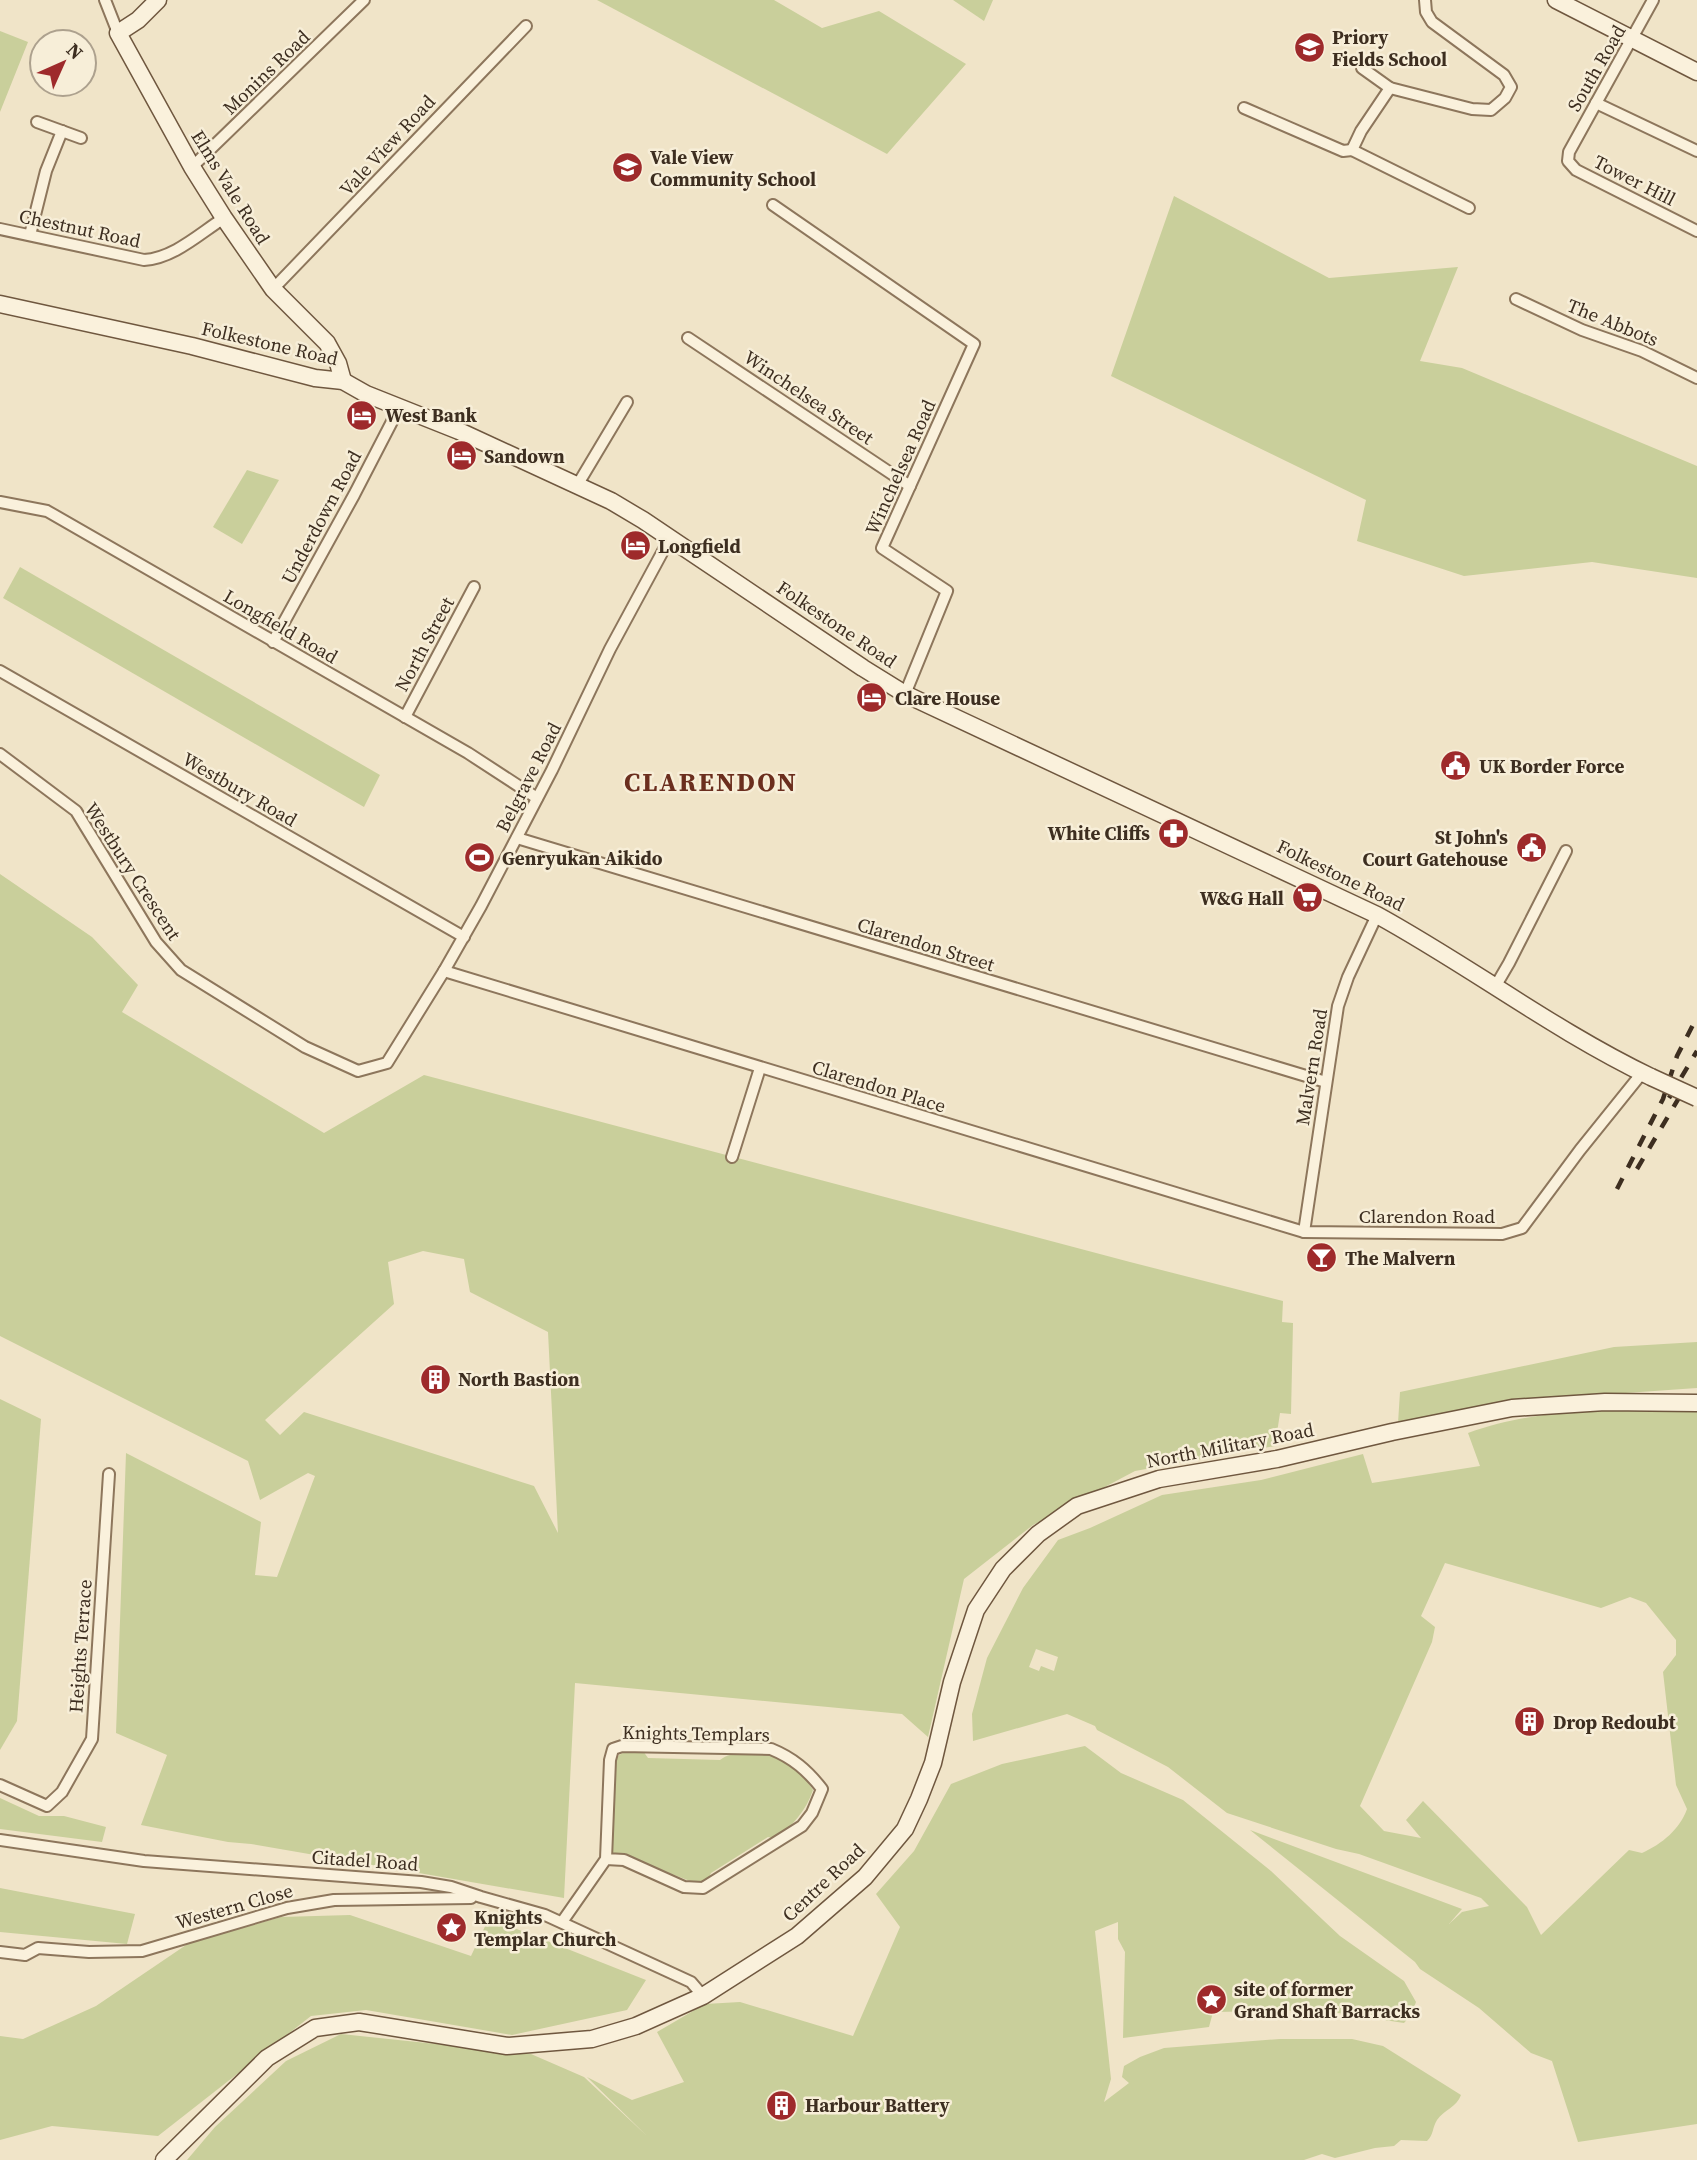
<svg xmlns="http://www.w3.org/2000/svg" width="1697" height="2160" font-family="'Source Serif 4',serif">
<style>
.green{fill:#c9cf9b;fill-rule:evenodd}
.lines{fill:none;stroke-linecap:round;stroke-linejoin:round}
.street-casing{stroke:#8d765c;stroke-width:14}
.secondary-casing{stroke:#6f573f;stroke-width:19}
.street{stroke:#faf1dc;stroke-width:10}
.secondary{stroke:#faf1dc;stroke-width:16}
.rail{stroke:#3d2e20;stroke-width:4.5;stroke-dasharray:12 12;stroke-linecap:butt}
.secondary-bridge-casing{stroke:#6f573f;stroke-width:19;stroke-linecap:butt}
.secondary-bridge{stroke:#faf1dc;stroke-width:16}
.labels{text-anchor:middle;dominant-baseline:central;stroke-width:5;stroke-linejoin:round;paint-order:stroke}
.poi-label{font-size:19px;font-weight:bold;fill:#3d2e20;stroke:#f7eed8;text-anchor:start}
.street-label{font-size:19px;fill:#3d2e20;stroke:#f7eed8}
.district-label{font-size:26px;font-weight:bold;letter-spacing:2px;fill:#6b2e1e;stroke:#f7eed8}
</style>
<rect width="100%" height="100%" fill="#f0e4c8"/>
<g class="green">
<polygon points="597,0 774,0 822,28 879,11 966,64 887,154"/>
<polygon points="953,0 993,0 984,21"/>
<polygon points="0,31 28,42 0,112"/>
<polygon points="1174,196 1329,278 1458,267 1420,361 1462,368 1697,466 1697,578 1592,562 1464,576 1357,541 1366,500 1111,376"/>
<polygon points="247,470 279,480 242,544 213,527"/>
<polygon points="20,567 380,775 364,807 3,598"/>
<path d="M0,874L92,937L138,985L122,1012L324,1133L424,1075L1130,1262L1283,1301L1282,1322L1293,1323L1291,1414L1280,1413L1275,1446L1135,1471L1033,1525L964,1579L928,1737L902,1714L575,1683L564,1898L251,1844L228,1842L141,1825L167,1755L116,1733L126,1453L261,1522L255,1575L277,1577L315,1476L308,1473L260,1500L248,1461L0,1336ZM423,1251L464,1259L470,1292L548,1332L558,1533L534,1486L304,1412L280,1435L265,1420L394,1304L388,1262Z"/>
<polygon points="1697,1342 1697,1388 1526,1400 1398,1423 1400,1392 1614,1347"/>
<polygon points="0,1399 41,1419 17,1721 0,1750"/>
<path d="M1621,1410H1697V2124L1578,2142L1552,2061L1531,2053L1479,2008L1420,1969L1415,1962L1250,1830L1462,1909L1449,1924L1462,1912L1489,1906L1481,1898L1359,1854L1336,1849L1227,1813L1168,1767L1097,1730L1095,1726L1067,1714L973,1741L972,1714L987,1658L1023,1588L1058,1540L1090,1528L1162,1495L1261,1480L1363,1454L1372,1483L1480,1466L1468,1433C1522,1414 1565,1412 1621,1410ZM1445,1563L1601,1608L1630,1597L1646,1603L1676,1640V1655L1663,1672L1676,1785L1687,1809C1680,1829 1662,1844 1642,1853L1629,1850L1541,1935L1527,1907L1423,1801L1406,1820L1421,1838L1384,1831L1360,1806L1432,1642L1435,1627L1421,1616ZM1036,1649L1058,1657L1054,1671L1041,1666L1039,1671L1029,1667Z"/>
<path d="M1085,1746L1121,1773L1183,1800L1271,1871L1340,1936L1404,1981L1416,2002L1411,2015L1404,2023L1319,2010L1213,2012L1209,2027L1123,2038L1125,1952L1118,1939V1922L1095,1931L1111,2079L1104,2102L1129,2083L1122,2077L1124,2066L1140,2057L1164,2048L1280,2039H1352L1383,2046L1461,2095C1457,2107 1444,2110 1437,2120C1432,2128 1434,2134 1427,2141L1401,2140L1394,2146L1375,2148L1335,2158L1322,2154L1304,2160H187L215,2127L286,2061L341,2034L531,2054L584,2077L647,2136L587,2077L632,2100L684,2082L657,2032L705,2004L740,2002L853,2036L900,1927L876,1894L914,1851L951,1784L1002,1764Z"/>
<path d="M627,1751H643L648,1758L720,1760C729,1753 736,1754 747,1754C782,1755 794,1760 813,1790C806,1811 793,1824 777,1839L768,1837L711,1873L707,1882L703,1886L625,1856L611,1857L614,1764L619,1755Z"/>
<polygon points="0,1798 39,1816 64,1816 106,1827 102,1842 0,1829"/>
<polygon points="0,1888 135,1914 127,1944 0,1932"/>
<polygon points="350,1915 471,1956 489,1918 646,1980 627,2010 512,2035 366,2010 311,2016 158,2136 52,2126 0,2140 0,2036 23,2039 96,2006 189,1943 281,1917"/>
</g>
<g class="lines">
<defs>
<g id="street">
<polyline points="105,0 118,33"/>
<polyline points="1653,0 1569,152 1568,161 1576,170 1697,231"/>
<polyline points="1362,68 1390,88 1472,109 1491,110 1505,98 1511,87 1504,75 1432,22 1426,12 1425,0"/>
<polyline points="1390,88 1361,131 1352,150 1469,208"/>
<polyline points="1596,103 1697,151"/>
<polyline points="1244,108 1343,151 1352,150"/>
<polyline points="37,122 81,138"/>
<polyline points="192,167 364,0"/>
<polyline points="773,205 974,344 882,548 947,591 905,694"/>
<path d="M0,229L144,260C174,258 199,234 224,218"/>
<polyline points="30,235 46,171 62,131"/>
<polyline points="273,289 526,26"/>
<polyline points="1516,299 1582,330 1642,351 1697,378"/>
<polyline points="688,338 910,486"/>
<polyline points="578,484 627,402"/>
<polyline points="0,502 47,511 468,753 537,798"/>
<polyline points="273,642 354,495 399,408"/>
<polyline points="0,671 464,937"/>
<polyline points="405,717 474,587"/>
<polyline points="0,754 76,811 156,942 181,970 305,1047 358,1071 387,1063 444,971 481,906 552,770 610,649 670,538"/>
<polyline points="517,838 1326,1082"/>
<polyline points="444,971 1304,1232 1502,1234 1522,1228 1580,1150 1642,1073"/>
<polyline points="1495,987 1509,963 1566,851"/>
<polyline points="732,1157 760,1068"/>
<polyline points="1304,1232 1338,1006 1348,977 1377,915"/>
<polyline points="0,1785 47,1806 62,1792 92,1739 109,1474"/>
<polyline points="0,1840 144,1861 421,1882 451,1887 481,1897 545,1915 691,1982 703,1996"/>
<path d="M562,1922L606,1859L610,1760L613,1749L622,1746L771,1749C793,1758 807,1770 822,1789L812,1813L802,1826L703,1888L684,1887L624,1860L606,1859"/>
<polyline points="0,1952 25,1955 38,1948 89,1952 142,1951 287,1908 334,1900 471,1898"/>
</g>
<g id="secondary">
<polyline points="158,0 138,20 118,33 192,167 224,218 273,289 327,343 338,363 343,381"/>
<polyline points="1556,0 1697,72"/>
<path d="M0,304L192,346L315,378L343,381L366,394L459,431L611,501L643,520L863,668L905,694L1377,915C1470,966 1555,1031 1651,1077"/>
<polyline points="164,2160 267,2058 315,2028 359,2022 507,2046 592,2039 636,2026 703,1996 797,1936 865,1877 905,1829 919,1799 933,1763 952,1682 976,1610 1003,1569 1038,1534 1077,1506 1159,1479 1277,1459 1392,1432 1512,1408 1605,1402 1697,1403"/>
</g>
</defs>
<use href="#street" class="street-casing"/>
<use href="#secondary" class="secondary-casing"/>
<use href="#street" class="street"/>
<use href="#secondary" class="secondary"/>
<g class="rail">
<polyline points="1669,1098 1697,1051"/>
<polyline points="1637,1169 1683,1091"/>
<polyline points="1617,1189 1663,1099 1677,1056 1697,1017"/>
</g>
<defs>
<polyline id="secondary-bridge" points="1651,1077 1697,1098"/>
</defs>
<use href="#secondary-bridge" class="secondary-bridge-casing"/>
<use href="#secondary-bridge" class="secondary-bridge"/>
</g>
<defs>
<symbol id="school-disc" viewBox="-11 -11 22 22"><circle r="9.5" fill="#9e2a2b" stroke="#f7eed8"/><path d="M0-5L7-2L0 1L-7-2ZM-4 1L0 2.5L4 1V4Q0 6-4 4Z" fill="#fff"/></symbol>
<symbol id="hotel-disc" viewBox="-11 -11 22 22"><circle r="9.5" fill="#9e2a2b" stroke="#f7eed8"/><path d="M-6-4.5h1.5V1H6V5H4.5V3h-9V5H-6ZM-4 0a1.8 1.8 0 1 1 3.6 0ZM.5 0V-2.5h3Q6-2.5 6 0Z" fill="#fff"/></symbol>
<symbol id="civic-disc" viewBox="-11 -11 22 22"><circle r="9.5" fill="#9e2a2b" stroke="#f7eed8"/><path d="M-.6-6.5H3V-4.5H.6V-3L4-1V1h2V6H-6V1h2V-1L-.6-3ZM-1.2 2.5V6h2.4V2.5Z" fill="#fff"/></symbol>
<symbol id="pharmacy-disc" viewBox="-11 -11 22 22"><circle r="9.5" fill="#9e2a2b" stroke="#f7eed8"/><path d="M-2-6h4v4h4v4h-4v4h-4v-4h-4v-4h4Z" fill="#fff"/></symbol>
<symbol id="stadium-disc" viewBox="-11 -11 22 22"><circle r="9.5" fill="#9e2a2b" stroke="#f7eed8"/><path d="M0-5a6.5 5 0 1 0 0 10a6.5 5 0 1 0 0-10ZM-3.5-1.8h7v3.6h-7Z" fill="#fff"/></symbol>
<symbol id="supermarket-disc" viewBox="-11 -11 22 22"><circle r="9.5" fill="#9e2a2b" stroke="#f7eed8"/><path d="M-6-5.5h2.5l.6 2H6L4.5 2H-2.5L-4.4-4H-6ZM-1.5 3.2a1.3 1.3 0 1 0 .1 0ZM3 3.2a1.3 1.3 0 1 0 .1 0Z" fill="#fff"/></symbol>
<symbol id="bar-disc" viewBox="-11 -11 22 22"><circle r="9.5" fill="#9e2a2b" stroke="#f7eed8"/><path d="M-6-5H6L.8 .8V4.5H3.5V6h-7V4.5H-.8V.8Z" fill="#fff"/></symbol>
<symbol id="building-disc" viewBox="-11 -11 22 22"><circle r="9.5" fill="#9e2a2b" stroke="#f7eed8"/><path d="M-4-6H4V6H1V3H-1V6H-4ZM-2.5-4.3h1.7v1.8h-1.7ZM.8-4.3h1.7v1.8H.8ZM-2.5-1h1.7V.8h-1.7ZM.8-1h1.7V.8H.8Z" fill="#fff"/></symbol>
<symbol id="sight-disc" viewBox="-11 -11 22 22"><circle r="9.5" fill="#9e2a2b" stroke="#f7eed8"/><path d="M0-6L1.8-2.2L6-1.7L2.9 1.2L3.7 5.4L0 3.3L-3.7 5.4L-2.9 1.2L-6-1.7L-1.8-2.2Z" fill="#fff"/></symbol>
</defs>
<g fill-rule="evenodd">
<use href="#school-disc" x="1292" y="30" width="35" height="35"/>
<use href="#school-disc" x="610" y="150" width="35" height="35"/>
<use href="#hotel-disc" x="344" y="398" width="35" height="35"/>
<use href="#hotel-disc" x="444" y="438" width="35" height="35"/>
<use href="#hotel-disc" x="618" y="528" width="35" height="35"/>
<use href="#hotel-disc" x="854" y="680" width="35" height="35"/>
<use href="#civic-disc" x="1438" y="748" width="35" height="35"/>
<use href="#pharmacy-disc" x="1156" y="816" width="35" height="35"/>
<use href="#civic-disc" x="1514" y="830" width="35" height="35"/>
<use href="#stadium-disc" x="462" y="840" width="35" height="35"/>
<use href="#supermarket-disc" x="1290" y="880" width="35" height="35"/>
<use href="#bar-disc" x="1304" y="1240" width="35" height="35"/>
<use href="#building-disc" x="418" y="1362" width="35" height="35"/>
<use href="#building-disc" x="1512" y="1704" width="35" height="35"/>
<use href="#sight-disc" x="434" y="1910" width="35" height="35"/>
<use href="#sight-disc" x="1194" y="1982" width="35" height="35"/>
<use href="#building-disc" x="764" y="2088" width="35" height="35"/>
</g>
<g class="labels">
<g class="poi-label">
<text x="1332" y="37">Priory<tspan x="1332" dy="22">Fields School</tspan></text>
<text x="650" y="157">Vale View<tspan x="650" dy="22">Community School</tspan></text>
<text x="385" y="415">West Bank</text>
<text x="484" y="456">Sandown</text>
<text x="658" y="546">Longfield</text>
<text x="895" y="698">Clare House</text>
<text x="1479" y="766">UK Border Force</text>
<text x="1150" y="833" text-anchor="end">White Cliffs</text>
<text x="1508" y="837" text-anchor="end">St John's<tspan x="1508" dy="22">Court Gatehouse</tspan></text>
<text x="502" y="858">Genryukan Aikido</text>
<text x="1284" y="898" text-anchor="end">W&amp;G Hall</text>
<text x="1345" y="1258">The Malvern</text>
<text x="458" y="1379">North Bastion</text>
<text x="1553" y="1722">Drop Redoubt</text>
<text x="474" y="1917">Knights<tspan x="474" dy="22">Templar Church</tspan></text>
<text x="1234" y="1989">site of former<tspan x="1234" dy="22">Grand Shaft Barracks</tspan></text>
<text x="805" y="2105">Harbour Battery</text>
</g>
<g class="street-label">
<text transform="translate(1596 68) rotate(-60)">South Road</text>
<text transform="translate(266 72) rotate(-44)">Monins Road</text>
<text transform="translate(387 145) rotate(-47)">Vale View Road</text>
<text transform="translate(1635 180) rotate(27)">Tower Hill</text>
<text transform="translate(231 187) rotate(58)">Elms Vale Road</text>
<text transform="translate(80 228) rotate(12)">Chestnut Road</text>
<text transform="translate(1613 322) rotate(22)">The Abbots</text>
<text transform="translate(270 343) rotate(13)">Folkestone Road</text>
<text transform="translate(809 397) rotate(34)">Winchelsea Street</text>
<text transform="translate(900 467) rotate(-66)">Winchelsea Road</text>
<text transform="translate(321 517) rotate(-62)">Underdown Road</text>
<text transform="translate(837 624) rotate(34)">Folkestone Road</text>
<text transform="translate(281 626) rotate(30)">Longfield Road</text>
<text transform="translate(424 644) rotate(-62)">North Street</text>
<text transform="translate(528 777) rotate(-63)">Belgrave Road</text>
<text transform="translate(240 789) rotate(30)">Westbury Road</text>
<text transform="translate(133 871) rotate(57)">Westbury Crescent</text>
<text transform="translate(1341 875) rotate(26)">Folkestone Road</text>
<text transform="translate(926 944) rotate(17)">Clarendon Street</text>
<text transform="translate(1311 1067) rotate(-81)">Malvern Road</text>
<text transform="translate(879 1086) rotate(17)">Clarendon Place</text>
<text x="1427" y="1216">Clarendon Road</text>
<text transform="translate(1230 1445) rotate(-11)">North Military Road</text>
<text transform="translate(80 1646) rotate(-86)">Heights Terrace</text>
<text transform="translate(696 1733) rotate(1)">Knights Templars</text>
<text transform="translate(365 1860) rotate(4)">Citadel Road</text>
<text transform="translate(823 1882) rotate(-43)">Centre Road</text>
<text transform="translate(234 1906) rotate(-16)">Western Close</text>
</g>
<g class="district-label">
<text x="711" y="782">CLARENDON</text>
</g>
</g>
<g transform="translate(63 63) rotate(45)"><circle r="33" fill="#f7eed8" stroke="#ada18e" stroke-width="2"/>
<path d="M0-5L12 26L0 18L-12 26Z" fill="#9e2a2b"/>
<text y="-10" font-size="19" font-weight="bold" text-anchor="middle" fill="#3d2e20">N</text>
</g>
</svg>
